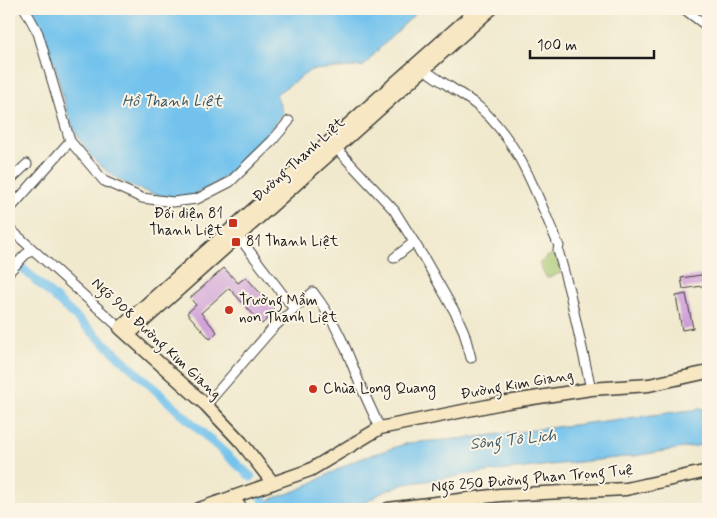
<svg xmlns="http://www.w3.org/2000/svg" width="717" height="518" font-family="Mynerve,sans-serif">
<style>
.green{fill:#a5c770;stroke:#607246}
.water{fill:#72c2ed;stroke:#476f84}
.lines{fill:none;stroke-linecap:round;stroke-linejoin:round}
.canal{stroke:#72c2ed;stroke-width:9}
.building{fill:#ca98d7}
.street-casing{stroke:#3c3b37;stroke-width:11}
.secondary-casing{stroke:#3c3b37;stroke-width:15}
.street{stroke:#fff;stroke-width:9}
.secondary{stroke:#f7e8c3;stroke-width:12}
.poi-dot{fill:#c8321e;stroke:#fcf5e5;stroke-width:2}
.labels{text-anchor:middle;dominant-baseline:central;stroke-width:4;stroke-linejoin:round;paint-order:stroke}
.street-label{font-size:15px;fill:#1c1c1c;stroke:#fcf5e5}
.poi-label{font-size:15px;fill:#1c1c1c;stroke:#fcf5e5;text-anchor:start}
.water-label{font-size:16px;font-style:italic;fill:#3a5665;stroke:#fcf5e5}
</style>
<rect width="100%" height="100%" fill="#fcf5e5"/>
<filter id="ink" filterUnits="userSpaceOnUse"><feTurbulence type="fractalNoise" baseFrequency=".02" numOctaves="2"/><feDisplacementMap in="SourceGraphic" scale="10" xChannelSelector="R" yChannelSelector="G"/><feConvolveMatrix kernelMatrix="1 2 1 2 8 2 1 2 1" color-interpolation-filters="sRGB"/></filter>
<filter id="wash" filterUnits="userSpaceOnUse"><feTurbulence type="fractalNoise" baseFrequency=".0096" numOctaves="4" result="noise"/><feDisplacementMap in="SourceGraphic" scale="20" xChannelSelector="R" yChannelSelector="G"/><feGaussianBlur stdDeviation="1.12" result="paint"/><feColorMatrix in="noise" values="0 0 0 0 0 0 0 0 0 0 0 0 0 0 0 0 0 1.4 0 .05"/><feComposite in="paint" operator="in"/></filter>
<g filter="url(#wash)">
<rect width="100%" height="100%" fill="#f0e9ce"/>
<polygon class="green" points="555,253 561,273 547,278 539,264 547,257"/>
<g class="water">
<path d="M30,9H420L377,51L364,66L311,70L276,94L283,113C259,144 237,174 201,191C197,193 192,196 188,197C170,199 152,194 136,188C110,178 88,157 76,133C64,111 62,87 54,64C47,45 38,27 30,9Z"/>
<polygon points="708,408 708,444 634,456 478,473 405,484 383,492 355,509 243,509 298,490 354,461 408,443 469,438"/>
</g>
<g class="lines">
<g class="canal">
<polyline points="9,256 251,477"/>
<polyline points="262,497 267,509"/>
</g>
</g>
<g id="blocks">
<g class="building">
<polygon points="224,268 238,283 246,277 276,311 262,324 229,288 201,313 217,332 210,339 187,313 196,305 190,298"/>
<polygon points="708,274 708,285 683,289 681,278"/>
<polygon points="686,294 693,328 682,330 676,296"/>
</g>
</g>
</g>
<g filter="url(#ink)">
<use href="#blocks" fill-opacity="0" stroke="#3c3b37" stroke-width="1"/>
<g class="lines">
<defs>
<g id="street">
<polyline points="25,9 38,33 70,141 104,181 142,198 173,202 197,199 230,182 272,141 289,121"/>
<polyline points="684,9 708,27"/>
<path d="M425,70C442,83 462,93 479,107C521,143 537,197 559,246L558,250L570,294L591,389"/>
<polyline points="336,148 394,210 424,258 456,314 464,332 471,358"/>
<polyline points="9,181 27,164"/>
<polyline points="9,210 70,141"/>
<polyline points="9,228 120,328"/>
<polyline points="238,236 294,309"/>
<polyline points="394,258 414,242"/>
<polyline points="9,272 25,255 32,250"/>
<path d="M206,405L273,328L313,292C336,322 346,348 359,382C366,398 373,413 380,428"/>
<polyline points="470,499 472,509"/>
</g>
<g id="secondary">
<polyline points="128,335 491,9"/>
<polyline points="273,483 241,442 206,405 120,328 478,9"/>
<polyline points="233,497 241,509"/>
<polyline points="199,509 310,470 380,428 507,402 591,389 649,385 708,372"/>
<polyline points="388,509 500,495 626,489 708,471"/>
</g>
</defs>
<use href="#street" class="street-casing"/>
<use href="#secondary" class="secondary-casing"/>
<use href="#street" class="street"/>
<use href="#secondary" class="secondary"/>
</g>
</g>
<g class="poi-dot">
<rect x="228" y="218" width="10" height="10" rx="2.5"/>
<rect x="231" y="237" width="10" height="10" rx="2.5"/>
<circle cx="229" cy="310" r="5"/>
<circle cx="313" cy="389" r="5"/>
</g>
<g class="labels">
<g class="street-label">
<text transform="translate(299 160) rotate(-42)">Đường Thanh Liệt</text>
<text transform="translate(156 339) rotate(43)">Ngõ 908 Đường Kim Giang</text>
<text transform="translate(517 385) rotate(-10)">Đường Kim Giang</text>
<text transform="translate(532 479) rotate(-5)">Ngõ 250 Đường Phan Trọng Tuệ</text>
</g>
<g class="poi-label">
<text x="223" y="214" text-anchor="end">Đối diện 81<tspan x="223" dy="17">Thanh Liệt</tspan></text>
<text x="246" y="242">81 Thanh Liệt</text>
<text x="239" y="301">Trường Mầm<tspan x="239" dy="17">non Thanh Liệt</tspan></text>
<text x="323" y="389">Chùa Long Quang</text>
</g>
<g class="water-label">
<text x="172" y="101">Hồ Thanh Liệt</text>
<text transform="translate(513 440) rotate(-6)">Sông Tô Lịch</text>
</g>
</g>
<rect width="717" height="518" fill="none" stroke="#fcf5e5" stroke-width="30"/>
<path d="M530 50v8h124v-8" fill="none" stroke="#1c1c1c" stroke-width="2.5"/>
<text x="537" y="50" font-size="15" fill="#1c1c1c" stroke="#fcf5e5" stroke-width="4" paint-order="stroke">100 m</text>
</svg>
